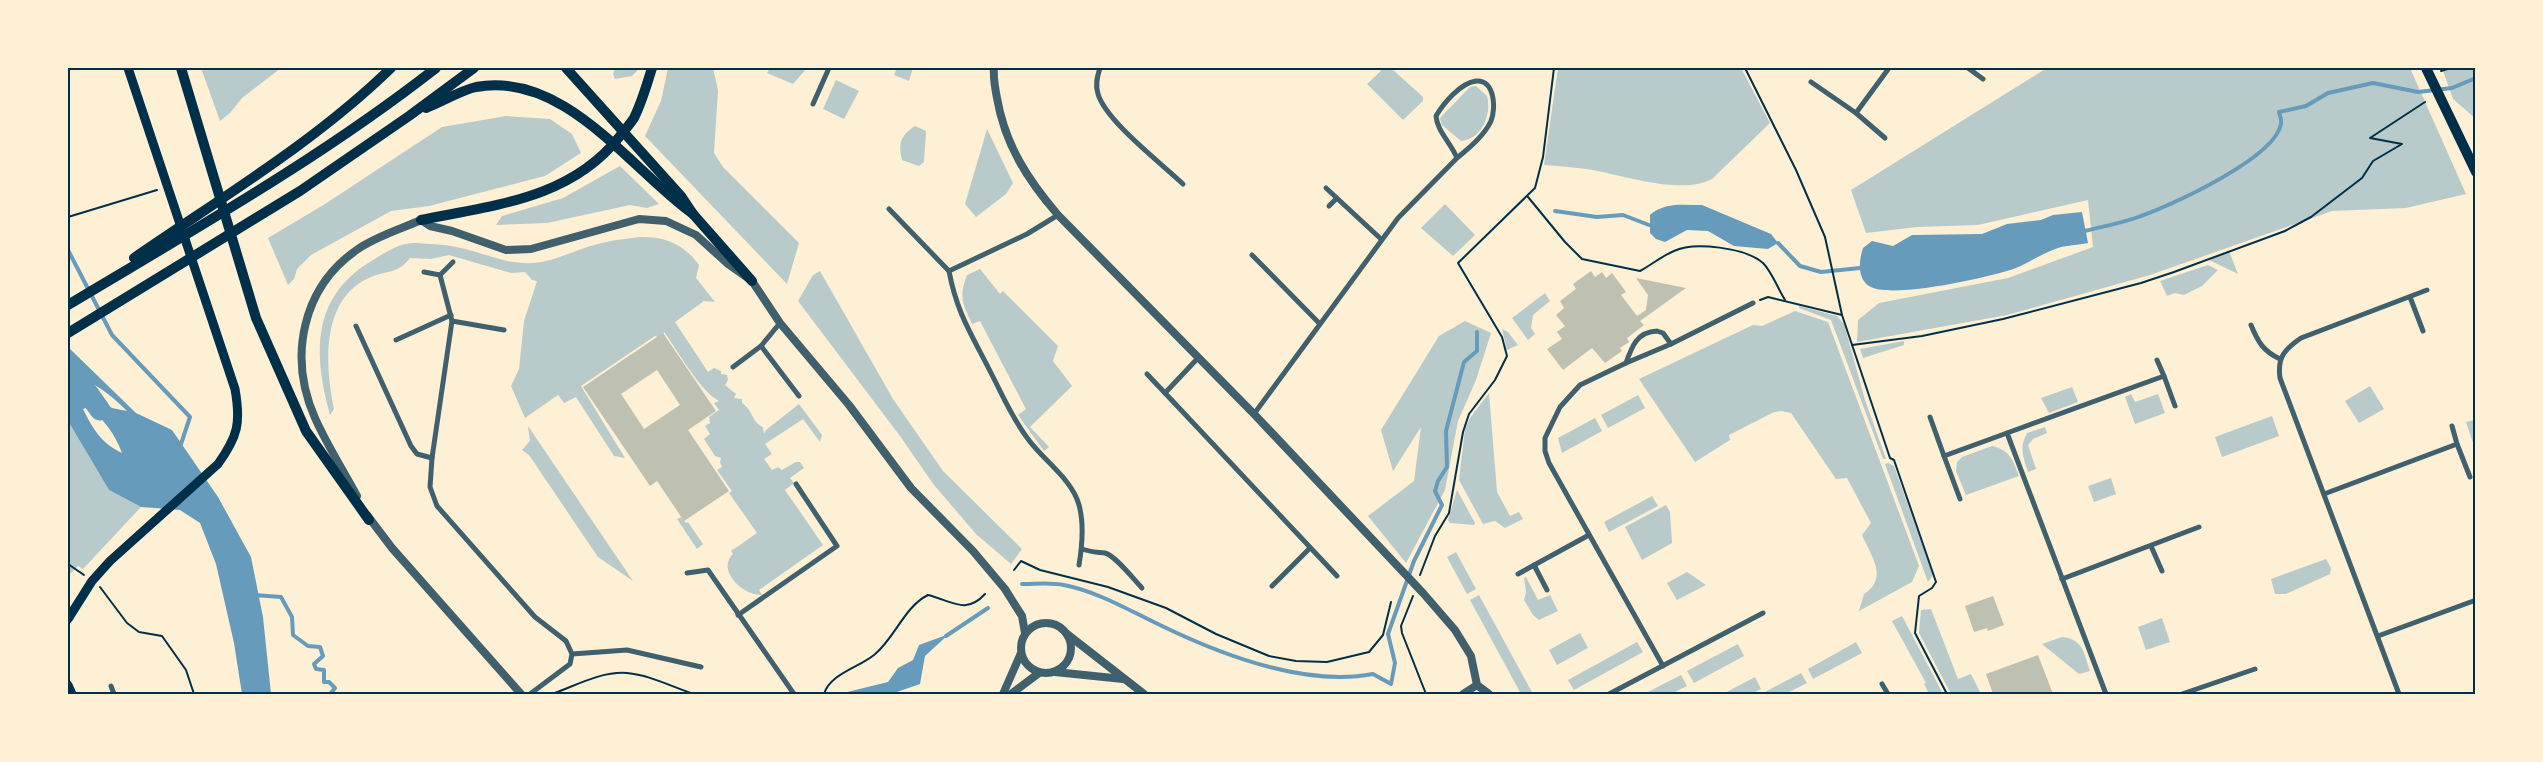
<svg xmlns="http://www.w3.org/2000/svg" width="2543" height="762" font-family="'Space Grotesk',sans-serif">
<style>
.green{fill:#b9caca}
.water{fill:#669bbc;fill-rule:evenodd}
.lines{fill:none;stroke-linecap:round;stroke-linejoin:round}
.stream{stroke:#669bbc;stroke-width:4}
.river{stroke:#669bbc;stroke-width:21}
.building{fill:#bec0b2;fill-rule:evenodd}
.path{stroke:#003049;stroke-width:2}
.minor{stroke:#3f606c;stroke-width:5}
.tertiary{stroke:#3f606c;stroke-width:8}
.secondary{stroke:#003049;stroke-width:9}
.primary{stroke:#003049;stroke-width:10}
.neatline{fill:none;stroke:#003049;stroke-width:2}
</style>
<rect width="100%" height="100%" fill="#fdf0d5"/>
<g class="green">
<polygon points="201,68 281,68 242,98 230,113 220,121"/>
<polygon points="615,68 640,68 632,76 615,79 613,74"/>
<polygon points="668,68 713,68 718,90 714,153 723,167 799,243 787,284 645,136 661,101"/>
<polygon points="770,68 807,68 793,84 767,73"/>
<polygon points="897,68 913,68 909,81 894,75"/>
<polygon points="1384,68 1391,68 1423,97 1423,101 1403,120 1367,84"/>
<path d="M1558,68H1741L1770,123L1712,179C1680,196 1621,174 1586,169C1572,167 1558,166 1544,165Z"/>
<polygon points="2047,68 2410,68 2466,194 2406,208 2332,211 2150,275 2007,315 1857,342 1858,320 1879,303 2008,278 2093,247 2088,200 1978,225 1917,227 1866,233 1851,190"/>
<polygon points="2442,68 2475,68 2475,118 2453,99"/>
<polygon points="836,80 859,91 844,119 823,109"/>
<path d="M1476,86L1487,96C1492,114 1482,139 1461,141L1442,125L1440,118L1470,87Z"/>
<polygon points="506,116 550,119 572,134 581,153 545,176 429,206 391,211 311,255 297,269 294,279 288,285 268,238 325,204 442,127"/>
<path d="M915,126L926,131L924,162L919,166L902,160C898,144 900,136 915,126Z"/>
<polygon points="987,129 1013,183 1006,194 976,217 965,204"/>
<polygon points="620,166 659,204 647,208 630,205 547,223 496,225 502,216 563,198"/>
<polygon points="1445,204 1475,235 1453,256 1421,228"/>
<path d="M639,237C665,236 684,244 699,265L696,278L715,302L704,301L675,322L708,372L714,368L721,371V374L727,375L728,380L725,385L736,394L734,398L742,399V403C753,410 752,423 763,427L764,434L766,430L799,404L822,435L820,442L803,419L765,444L772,454L764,459L772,470L778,467L782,470L796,462H800L804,468L790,478L794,483L785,490L823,545L759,590L762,595C743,596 716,570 733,554L731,551L757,533L729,493L732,491L717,470L722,467L720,462L721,458L715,456L704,439L710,434L705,426L710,423L709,417L719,410L714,403L719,401C699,390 678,351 664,332L662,339L655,336L581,386L625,458L614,456L576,397L564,403L558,395L525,418L511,386L519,369L524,321L537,281L532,280L525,272L511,273L449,255L431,259L410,258C398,274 388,270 371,277C320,298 325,366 334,409L330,415C313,354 311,296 373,260C386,252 399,243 415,243C428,244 443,244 456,247C482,252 507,265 533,263C557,261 576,249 598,244C612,240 626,239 639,237Z"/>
<polygon points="2229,251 2238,274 2209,260"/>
<polygon points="2208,265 2218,270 2202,286 2184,295 2175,293 2167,296 2160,281"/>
<path d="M980,269L1000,294L1003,291L1058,346L1053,361L1072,386L1030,427L1049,447L1044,451L1018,415L1026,409L980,321L972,324C962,303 959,297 967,275Z"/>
<polygon points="820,271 893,399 943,471 1022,549 1011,564 976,534 934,485 900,436 798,301 813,275"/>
<polygon points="1545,293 1550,301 1533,315 1531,328 1535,334 1528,340 1512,318"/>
<polygon points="1799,306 1837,316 1844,324 1865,400 1886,459 1883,459 1831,320 1799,308"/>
<path d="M1795,311L1828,322L1919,566L1912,582L1859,611L1864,594C1889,578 1871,556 1862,535L1871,523L1847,478L1836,479L1791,413L1781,411L1774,412L1729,435L1730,440L1695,462L1639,379L1753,325L1762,326Z"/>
<polygon points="1465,321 1491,333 1476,380 1458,421 1445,490 1406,563 1368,516 1414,481 1421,427 1393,471 1381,430 1439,336"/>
<polygon points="1502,329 1508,332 1518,345 1507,350"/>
<polygon points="1904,341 1904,345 1863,358 1860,349"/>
<polygon points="2370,386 2384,409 2359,423 2345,401"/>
<polygon points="2072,387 2078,402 2049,413 2041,398"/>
<polygon points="1489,393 1497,492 1510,516 1519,512 1523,519 1505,528 1495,521 1483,524 1459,480 1465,429 1470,418"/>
<polygon points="2131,394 2135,402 2158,394 2165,413 2135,424 2125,397"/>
<polygon points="1638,395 1645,408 1608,428 1601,415"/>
<polygon points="2272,416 2279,436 2222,457 2215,437"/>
<polygon points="1595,418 1602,431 1562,453 1558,438"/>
<polygon points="2475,420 2476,420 2475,449 2466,422"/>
<polygon points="68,421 109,490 141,507 83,569 78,566 68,576"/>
<polygon points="528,426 633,581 598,557 529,455 522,450 530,441"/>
<path d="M2045,427L2047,433L2033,439L2028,445L2036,469L2028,472C2023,456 2019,448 2027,433Z"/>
<path d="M1992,446C2010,450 2013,460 2019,476L1966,495L1956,471L1957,462L1962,457Z"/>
<polygon points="1888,463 1894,466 1933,575 1928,582 1885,464"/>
<polygon points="2111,478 2116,494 2094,502 2088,486"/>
<polygon points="1457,490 1475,523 1474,525 1450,523 1448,520"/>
<polygon points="1652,496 1658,506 1609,532 1604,522"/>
<polygon points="1666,505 1670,512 1672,543 1642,560 1625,527"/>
<polygon points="681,517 686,523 688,522 703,544 697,549 677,519"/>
<polygon points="1456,552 1476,589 1467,594 1447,557"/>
<polygon points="2326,559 2331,568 2330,574 2286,594 2275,594 2271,579"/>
<polygon points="1687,572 1706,585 1677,600 1667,583"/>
<polygon points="1526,577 1538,600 1550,595 1558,611 1539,620 1533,615 1524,600 1526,592 1524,578"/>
<polygon points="1479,595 1533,694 1521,694 1470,600"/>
<polygon points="1931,609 1958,679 1971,674 1981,694 1951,694 1919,633 1921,610"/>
<polygon points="1902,616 1943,694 1929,694 1924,684 1926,683 1892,621"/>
<polygon points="2162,618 2170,642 2146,650 2138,627"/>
<polygon points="1580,633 1588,648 1557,665 1549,650"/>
<path d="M2062,637C2083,639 2084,653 2090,671L2079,674L2042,644Z"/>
<polygon points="1637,642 1643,652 1574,690 1568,680"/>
<polygon points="1856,642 1862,653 1813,679 1808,669"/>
<polygon points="1738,644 1744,656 1694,683 1687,671"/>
<polygon points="1801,673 1807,683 1785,694 1761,694"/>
<polygon points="1681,675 1687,686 1671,694 1644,694"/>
<polygon points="1755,677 1761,689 1751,694 1723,694"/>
</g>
<g class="water">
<path d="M1702,205L1771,234L1778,243L1768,249L1734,246L1708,231L1687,230L1665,242L1656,239L1650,233V215C1664,202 1683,205 1702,205Z"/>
<path d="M2082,212L2088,243C2078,245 2067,245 2058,248C2043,253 2030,262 2016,268C1991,277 1890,300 1869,286C1857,278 1859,260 1863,248L1872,241L1893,246L1912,235L1982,234L2007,224L2041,220L2053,215Z"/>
<path d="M68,347L136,413L172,430L218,497L251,557L263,617L271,694H242L234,643L216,564L200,523L180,510L141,507L109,490L68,421V375L112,408L127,411C110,394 91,379 68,374ZM89,407C104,420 115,434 122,453C101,443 93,429 83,409Z"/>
<polygon points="949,634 925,656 920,684 891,694 839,694 888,682 898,668 913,660 919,645"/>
</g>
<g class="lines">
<g class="stream">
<polyline points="1555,211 1597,217 1623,215 1649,225"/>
<path d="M2085,231C2104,226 2123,223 2141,216C2172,205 2275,158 2281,124C2282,120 2280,116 2279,112L2306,106L2328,93L2373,83L2418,92L2452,88L2476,78"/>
<polyline points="1778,243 1800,266 1821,272 1860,268"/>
<polyline points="68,250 112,335 190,417 181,444"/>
<path d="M1022,584C1035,584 1051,582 1064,585C1099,592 1130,611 1162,626C1222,655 1305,687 1373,674L1391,684L1395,663L1388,634L1414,561L1442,505L1435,491L1438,481L1447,467L1446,431L1464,362L1477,351V332"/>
<polyline points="254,595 281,597 292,617 293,635 308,646 320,647 323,656 314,664 316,669 324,670 324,682 329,682 335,688 330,694"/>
<polyline points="946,636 988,608"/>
</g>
<polyline class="river" points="68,365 100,410"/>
</g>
<g class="building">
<polygon points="1591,271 1595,277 1602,272 1606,278 1612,273 1626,292 1621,295 1637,316 1646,310 1648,295 1636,278 1686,288 1640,321 1644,325 1627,338 1629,342 1620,348 1622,351 1605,363 1592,348 1563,370 1547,349 1562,339 1557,332 1565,326 1556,315 1564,308 1560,301 1576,289 1573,284"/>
<path d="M663,333L716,411L688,430L729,491L684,521L657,481L650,486L583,387ZM657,370L680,405L644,429L621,394Z"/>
<polygon points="1993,596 2004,625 1988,631 1987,628 1974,632 1965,606"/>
<polygon points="2038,655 2053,694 1993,694 1986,674"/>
</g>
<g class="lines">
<g class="path">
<polyline points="1745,68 1796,170 1825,237 1842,315 1890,458 1894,460 1936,582 1932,588 1919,596 1915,633 1947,694"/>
<polyline points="2441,71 2451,68"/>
<path d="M1528,197L1565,242L1582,259L1640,271C1651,265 1662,256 1674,251C1694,241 1746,248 1763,263C1772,272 1778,289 1785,300"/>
<polyline points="68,217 157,190"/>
<polyline points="1760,300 1768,297 1842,315"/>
<polyline points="1852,345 1922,336 2003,319 2141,283 2174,272 2285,231 2311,217 2362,178 2373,161 2402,144 2370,138 2425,102"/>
<polyline points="68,564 84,575"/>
<polyline points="1014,570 1021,561 1040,570 1108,587 1166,608 1216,634 1269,656 1296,661 1327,662 1369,652 1383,635 1391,602"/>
<polyline points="1420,575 1435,536 1449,513 1463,432 1469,414 1495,380 1507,356 1502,337 1458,263 1535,188 1543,157 1554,68"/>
<polyline points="100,587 127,623 139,632 162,636 186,670 194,694"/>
<polyline points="1413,596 1401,626 1402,633 1426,694"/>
<path d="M552,694C575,686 601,671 627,673C650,675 672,687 694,694"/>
<path d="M824,694C830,674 858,668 874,655C895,638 904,607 928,595C952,601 966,615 985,594"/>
</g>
<g class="minor">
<path d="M1100,68C1097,77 1095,85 1098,94C1106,121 1161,163 1183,184"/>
<polyline points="1968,68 1983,79"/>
<polyline points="1811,82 1856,113"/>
<polyline points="813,104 829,68"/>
<polyline points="1885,138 1856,113 1889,68"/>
<polyline points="1326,188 1381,239"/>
<polyline points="1329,206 1336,199"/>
<polyline points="889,209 949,271"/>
<path d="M1058,215L1027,234L949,271C957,314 972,335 991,373C1003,396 1012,418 1028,439C1043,460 1072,479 1079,505C1084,523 1082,547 1079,565"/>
<polyline points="1252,255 1319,323"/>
<polyline points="424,272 440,275 452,321 432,458 430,487 437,506 535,617 566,641 572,654 570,664 530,694"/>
<polyline points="440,275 453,262"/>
<polyline points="2410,297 2423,331"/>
<polyline points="452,321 504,330"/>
<path d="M2251,325C2258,342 2263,351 2280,359"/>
<polyline points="356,326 411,446 417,454 432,458"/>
<polyline points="396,340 451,315"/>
<polyline points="761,346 799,396"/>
<polyline points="1198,358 1165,393 1337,576"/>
<polyline points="1626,363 1671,344"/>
<polyline points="733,367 761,346 780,323"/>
<polyline points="1147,374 1165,393"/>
<polyline points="2164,376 2175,406"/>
<path d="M1254,414L1398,218L1457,158C1451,143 1437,131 1436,116C1443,104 1460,83 1476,81C1495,79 1496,109 1491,121C1484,136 1469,148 1457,158"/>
<polyline points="1930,417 1944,456"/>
<polyline points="2007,433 2164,376 2157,360"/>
<polyline points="2457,444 2470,477"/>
<polyline points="2324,494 2457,444 2452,426"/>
<polyline points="1960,499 1944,456 2007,433 2106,694"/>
<polyline points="2151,546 2162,571"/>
<path d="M1082,549C1090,552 1097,552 1105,553C1116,556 1134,580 1142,588"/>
<polyline points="1534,565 1547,590"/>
<polyline points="687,573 708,570 794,694"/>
<polyline points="1518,574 1589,535"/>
<polyline points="2062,579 2199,527"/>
<polyline points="1272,586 1310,548"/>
<polyline points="738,615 837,546 796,484"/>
<polyline points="2378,636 2476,600"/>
<polyline points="572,654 627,650 701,667"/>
<path d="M1663,666L1549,463L1545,451V438L1560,407L1580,385L1626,363C1632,346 1637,332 1657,331L1663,333L1671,344L1753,303"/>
<polyline points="1882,684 1888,694"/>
<polyline points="111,686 114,694"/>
<polyline points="1609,694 1763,613"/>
<polyline points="2182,694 2255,669"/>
<path d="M2399,694L2280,378C2277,357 2285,349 2301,338L2427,290"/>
</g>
<g class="tertiary">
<path d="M994,68C993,78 995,88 997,98C1005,145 1028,180 1058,215L1254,414L1423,593L1455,630L1471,656L1477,685L1489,694"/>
<path d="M357,496C343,470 327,445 315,418C288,357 302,287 358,249C377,236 401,229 421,220L430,226L452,231L506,250L531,249L639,219L666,221L696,235L728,264L752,281L780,323L849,405L911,488L973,551L1005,589L1022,616L1025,633"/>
<polyline points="367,515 392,548 521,694"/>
<circle cx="1046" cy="648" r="25"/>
<polyline points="1067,634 1144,694"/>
<polyline points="1055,672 1123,679"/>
<polyline points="1003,694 1021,653"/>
<polyline points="1011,694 1039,673"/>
<polyline points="1463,694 1477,685"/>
</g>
<g class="secondary">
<path d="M68,619L92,581L110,561L218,464C238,436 241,423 235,389L128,68"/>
<polyline points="68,685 72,694"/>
</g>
<g class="primary">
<polyline points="181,68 256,318 306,431 369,520"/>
<polyline points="566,68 681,196 693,214 752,281"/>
<polyline points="2426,68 2476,172"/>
<path d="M426,108C442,102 459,91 476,87C565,71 629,168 693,214"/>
<path d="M421,220C494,205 571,199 620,136C625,130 630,124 634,118C642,102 647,84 652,68"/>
<path d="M134,258C221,198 315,142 391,68"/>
<path d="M68,305C193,230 321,158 436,68"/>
<polyline points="68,333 300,191 409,116 474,68"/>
</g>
</g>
<rect width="2543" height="762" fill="none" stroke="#fdf0d5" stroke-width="138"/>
<rect x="69" y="69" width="2405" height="624" class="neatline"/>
</svg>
